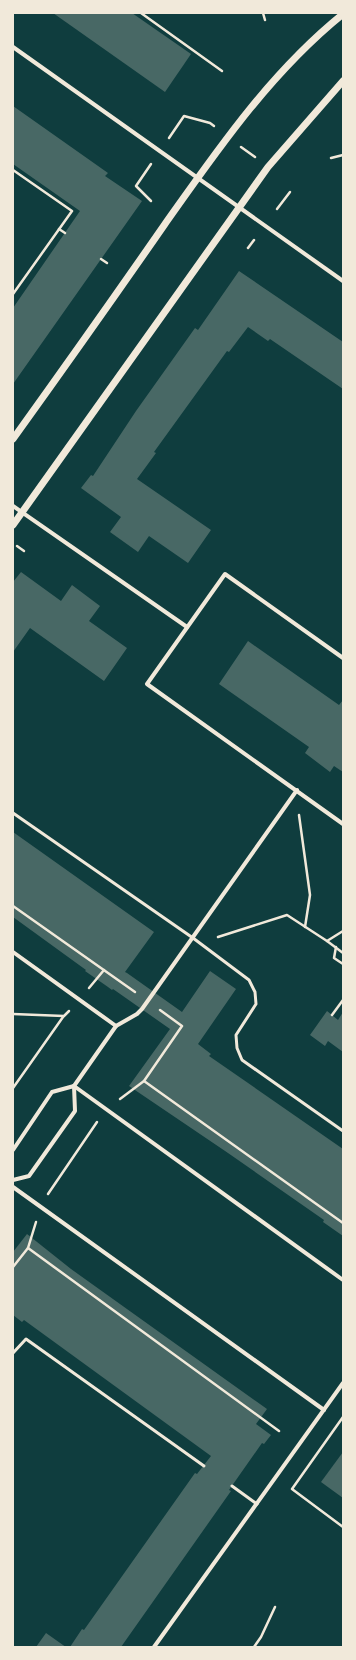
<svg xmlns="http://www.w3.org/2000/svg" width="356" height="1660" font-family="'Titillium Web',sans-serif">
<style>
.building{fill:#486865}
.lines{fill:none;stroke-linecap:round;stroke-linejoin:round}
.path{stroke:#f1e9da;stroke-width:2.5}
.service{stroke:#f1e9da;stroke-width:3}
.minor{stroke:#f1e9da;stroke-width:4}
.tertiary{stroke:#f1e9da;stroke-width:7}
</style>
<rect width="100%" height="100%" fill="#0f3d3e"/>
<g class="building">
<polygon points="53,13 132,13 191,54 165,92"/>
<polygon points="13,106 108,173 105,176 142,201 13,384 13,308 80,211 13,164"/>
<polygon points="239,271 343,342 343,389 270,339 268,341 248,327 229,352 227,351 154,452 156,453 137,479 211,530 188,563 149,536 138,552 110,532 121,517 81,488 91,475 93,476 136,411 195,328 198,330"/>
<polygon points="21,572 61,601 72,585 100,606 89,621 127,648 104,681 30,628 13,652 13,582"/>
<polygon points="248,641 339,705 343,700 343,772 334,766 330,772 305,753 309,747 219,684"/>
<polygon points="13,832 154,932 125,972 127,973 182,1012 210,971 236,989 198,1044 211,1054 209,1056 343,1149 343,1236 323,1222 324,1220 228,1153 129,1086 170,1029 113,989 112,990 108,987 85,971 86,970 13,917"/>
<polygon points="327,1011 338,1020 343,1012 343,1052 328,1041 325,1046 310,1035"/>
<polygon points="27,1234 71,1269 267,1409 256,1424 271,1435 264,1444 262,1443 229,1490 231,1491 121,1647 70,1647 82,1629 84,1630 195,1473 197,1474 211,1456 24,1320 22,1322 13,1315 13,1252"/>
<polygon points="343,1452 343,1498 321,1482"/>
<polygon points="46,1633 63,1645 66,1647 36,1647"/>
</g>
<g class="lines">
<g class="path">
<polyline points="141,13 222,71"/>
<polyline points="263,13 265,20"/>
<polyline points="169,138 184,116 210,123 214,126"/>
<polyline points="241,147 255,157"/>
<polyline points="331,158 343,155"/>
<polyline points="151,164 136,186 151,201"/>
<polyline points="13,170 72,211 13,294"/>
<polyline points="277,209 290,192"/>
<polyline points="59,229 65,233"/>
<polyline points="248,248 254,240"/>
<polyline points="101,259 107,263"/>
<polyline points="17,546 24,551"/>
<polyline points="299,815 310,895 305,927"/>
<polyline points="13,906 135,992"/>
<polyline points="218,937 287,915 327,941 343,931"/>
<polyline points="327,941 343,953"/>
<polyline points="336,947 334,958 343,964"/>
<polyline points="89,988 104,970"/>
<polyline points="160,1010 182,1026 144,1081 343,1223"/>
<polyline points="13,1014 64,1016 69,1011"/>
<polyline points="332,1015 343,1000"/>
<polyline points="13,1088 63,1017"/>
<polyline points="120,1099 144,1081"/>
<polyline points="48,1194 97,1122"/>
<polyline points="28,1248 36,1222"/>
<polyline points="13,1267 28,1248 279,1431"/>
<polyline points="343,1417 292,1489 343,1527"/>
<polyline points="254,1647 261,1637 275,1607"/>
</g>
<g class="service">
<polyline points="13,813 193,938 249,980 255,992 256,1004 236,1035 237,1048 242,1060 343,1131"/>
<polyline points="13,1353 26,1339 204,1466"/>
<polyline points="232,1486 257,1504"/>
</g>
<g class="minor">
<polyline points="13,47 343,281"/>
<polyline points="13,506 187,627"/>
<polyline points="343,658 225,574 147,684 343,824"/>
<polyline points="13,952 116,1026"/>
<polyline points="74,1086 343,1280"/>
<polyline points="13,1150 52,1092 74,1086"/>
<polyline points="13,1180 29,1176 75,1111 74,1086 116,1026 137,1014 142,1009 297,790"/>
<polyline points="13,1187 324,1410"/>
<polyline points="154,1647 343,1383"/>
</g>
<g class="tertiary">
<path d="M13,439C64,368 115,296 165,224C218,149 271,72 343,14"/>
<polyline points="13,525 268,167 343,81"/>
</g>
</g>
<rect width="356" height="1660" fill="none" stroke="#f1e9da" stroke-width="28"/>
</svg>
